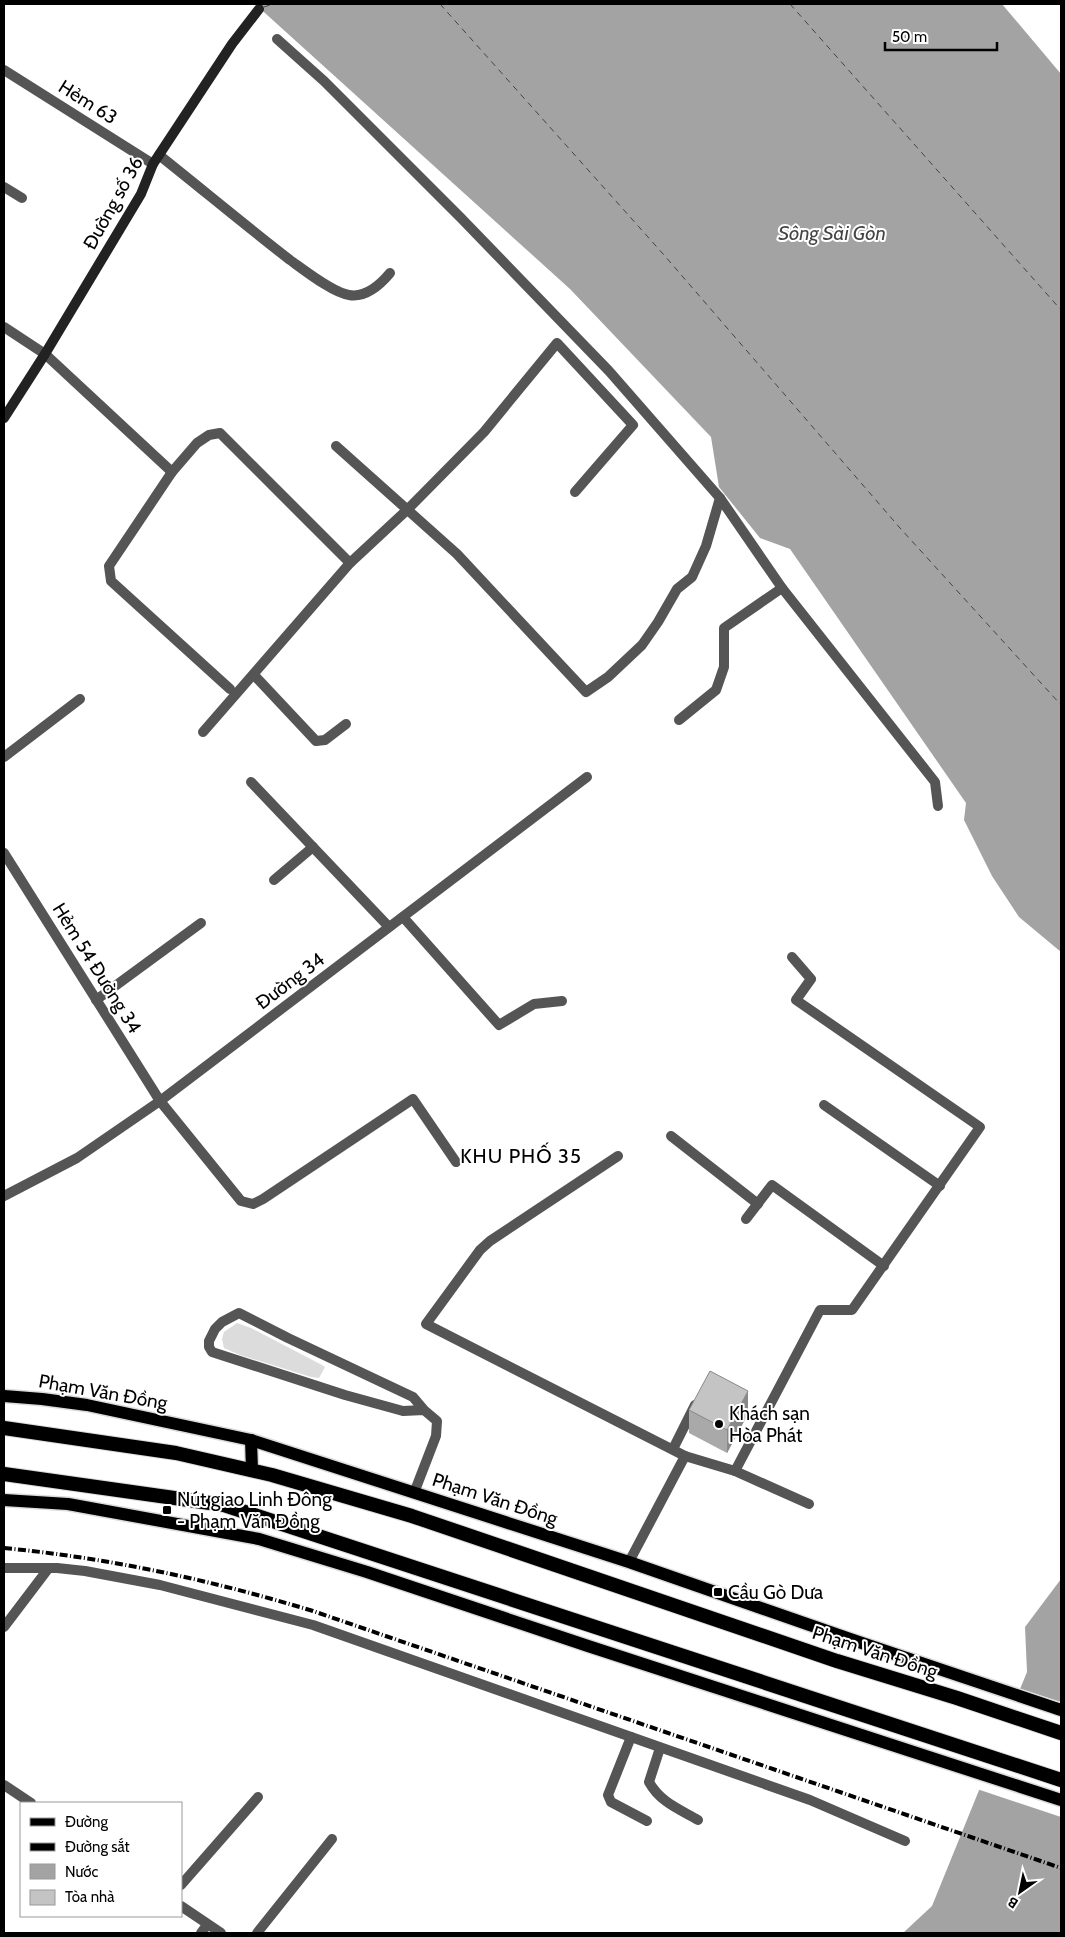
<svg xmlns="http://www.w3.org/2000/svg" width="1065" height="1937" font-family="Cabin,sans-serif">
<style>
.green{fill:#dcdcdc}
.water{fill:#a3a3a3}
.pier{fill:#fff}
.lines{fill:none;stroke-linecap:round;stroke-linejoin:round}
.ferry{stroke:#444;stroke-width:1;stroke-dasharray:6 5;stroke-linecap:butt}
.primary-casing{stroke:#dbdbdb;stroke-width:15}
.trunk-casing{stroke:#dbdbdb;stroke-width:16}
.minor{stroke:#555;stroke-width:10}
.secondary{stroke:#222;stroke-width:10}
.primary{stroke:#000;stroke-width:12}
.trunk{stroke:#000;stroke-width:14}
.rail{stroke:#000;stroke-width:4;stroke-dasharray:8 2.5 1 2.5;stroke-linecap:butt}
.wall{fill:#a9a9a9}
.shaded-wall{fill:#898989}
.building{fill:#c4c4c4;stroke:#898989}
.poi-dot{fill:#000;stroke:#fff;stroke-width:2}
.labels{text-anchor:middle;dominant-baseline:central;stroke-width:4;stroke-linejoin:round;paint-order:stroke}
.street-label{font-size:19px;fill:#000;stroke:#fff}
.poi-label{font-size:19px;fill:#000;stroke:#fff;text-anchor:start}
.water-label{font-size:20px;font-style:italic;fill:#444;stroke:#fff}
.neighbourhood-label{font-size:20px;letter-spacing:1px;fill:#000;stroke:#fff}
</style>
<rect width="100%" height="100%" fill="#fff"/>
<polygon class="green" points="237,1323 251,1328 322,1365 325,1367 319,1378 311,1377 240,1355 224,1348 222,1339 224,1332"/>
<g class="water">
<polygon points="255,4 1002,4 1061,74 1061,952 1019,917 992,876 964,820 966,803 790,549 760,538 719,487 711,437 570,289"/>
<polygon points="1061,1579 1061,1933 903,1933 932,1906 1027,1672 1025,1627"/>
</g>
<polygon class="pier" points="1018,1688 1061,1702 1061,1817 977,1789"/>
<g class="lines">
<g class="ferry">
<polyline points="440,4 664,255 900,528 1061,705"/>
<polyline points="790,4 1061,310"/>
<polyline points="264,7 273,4"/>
</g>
<defs>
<g id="primary">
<polyline points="4,1396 42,1399 87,1405 251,1440 629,1562 850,1639 1061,1710"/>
<polyline points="251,1440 252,1470"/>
<polyline points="4,1500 68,1504 259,1539 367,1572 588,1646 1061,1800"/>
</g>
<g id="trunk">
<polyline points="4,1428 176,1453 272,1475 412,1516 837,1661 957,1698 1061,1733"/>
<polyline points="4,1474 224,1505 1061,1780"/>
</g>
</defs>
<use href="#primary" class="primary-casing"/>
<use href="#trunk" class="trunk-casing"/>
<g class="minor">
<polyline points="277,39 324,81 461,218 609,371 720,498 782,588 935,782 938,806"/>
<polyline points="4,70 153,164"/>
<path d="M159,155C203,190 246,226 290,260C304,270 333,293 349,295C366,298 380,285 390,273"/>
<polyline points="4,187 22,198"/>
<polyline points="4,327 45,354 172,472"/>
<polyline points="336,446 457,554 586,692 608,677 642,645 658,622 677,589 692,577 706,546 720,498"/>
<polyline points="254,675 316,741 325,740 346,724"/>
<polyline points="230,689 111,581 109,566 172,472 197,443 209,435 220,433 350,563"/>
<polyline points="679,720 716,690 724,667 724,628 782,588"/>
<polyline points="203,732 350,563 408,509 484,432 557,343 633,425 575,492"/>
<polyline points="4,757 80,699"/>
<polyline points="251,782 389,927"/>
<polyline points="4,853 160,1101 241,1201 253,1204 263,1199 413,1099 456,1162"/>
<polyline points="274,880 313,847"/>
<polyline points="403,917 499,1025 534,1004 562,1001"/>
<polyline points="96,1000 201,923"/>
<polyline points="824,1105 940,1186"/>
<polyline points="671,1136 758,1204"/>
<polyline points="618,1156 490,1241 480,1250 426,1324 685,1456"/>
<polyline points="4,1196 77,1158 160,1101 587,777"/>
<polyline points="746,1219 772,1185 884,1266"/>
<polyline points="673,1449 695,1405"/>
<polyline points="735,1471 809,1504"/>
<polyline points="414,1493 436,1436 437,1421 424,1410 413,1397 288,1338 239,1313 222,1322 215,1329 209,1341 209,1347 212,1352 345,1395 403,1411 424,1410"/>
<polyline points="629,1562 685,1456 735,1471 820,1310 852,1310 980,1127 796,1000 811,979 792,957"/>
<polyline points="4,1568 57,1568 85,1571 160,1585 313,1625 810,1800 905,1841"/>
<polyline points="4,1627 48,1569"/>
<polyline points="631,1737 608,1795 611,1802 647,1821"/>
<path d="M660,1748L649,1782C660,1802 679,1809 698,1820"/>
<polyline points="4,1785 31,1803"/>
<polyline points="181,1885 258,1797"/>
<polyline points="181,1906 221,1933"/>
<polyline points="201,1933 207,1925"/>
<polyline points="257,1933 332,1839"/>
</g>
<polyline class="secondary" points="4,418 45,354 141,194 153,164 232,44 259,9"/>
<use href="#primary" class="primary"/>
<use href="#trunk" class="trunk"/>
<path class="rail" d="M4,1548C109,1558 211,1580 313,1611L1061,1868"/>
</g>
<polygon class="wall" points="689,1410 748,1414 727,1453 689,1433"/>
<polygon class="shaded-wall" points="748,1391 748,1414 727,1453 727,1430"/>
<polygon class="building" points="710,1371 748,1391 727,1430 689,1410"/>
<g class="poi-dot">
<circle cx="719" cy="1424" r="5"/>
<rect x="162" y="1505" width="10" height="10" rx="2.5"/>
<rect x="713" y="1587" width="10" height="10" rx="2.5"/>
</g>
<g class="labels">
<g class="street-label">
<text transform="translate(88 102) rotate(32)">Hẻm 63</text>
<text transform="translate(113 203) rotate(-61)">Đường số 36</text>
<text transform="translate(97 968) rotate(58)">Hẻm 54 Đường 34</text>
<text transform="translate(290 981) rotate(-37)">Đường 34</text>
<text transform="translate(103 1392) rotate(10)">Phạm Văn Đồng</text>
<text transform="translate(495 1499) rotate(18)">Phạm Văn Đồng</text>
<text transform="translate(875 1652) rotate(18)">Phạm Văn Đồng</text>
</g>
<g class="poi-label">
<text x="729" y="1413">Khách sạn<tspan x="729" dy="22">Hòa Phát</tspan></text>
<text x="177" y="1499">Nút giao Linh Đông<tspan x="177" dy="22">- Phạm Văn Đồng</tspan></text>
<text x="728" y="1592">Cầu Gò Dưa</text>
</g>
<g class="water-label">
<text x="832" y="233">Sông Sài Gòn</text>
</g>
<g class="neighbourhood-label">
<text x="521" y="1156">KHU PHỐ 35</text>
</g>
</g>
<rect width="1065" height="1937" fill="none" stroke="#000000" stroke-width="10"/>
<rect x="20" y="1802" width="162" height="115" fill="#ffffff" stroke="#999999"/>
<rect x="30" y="1818" width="25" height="8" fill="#000000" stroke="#999999"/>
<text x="65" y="1827" font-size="15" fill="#000000">Đường</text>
<rect x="30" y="1843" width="25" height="8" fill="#000000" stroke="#999999"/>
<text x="65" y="1852" font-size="15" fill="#000000">Đường sắt</text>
<rect x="30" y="1864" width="25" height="15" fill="#a3a3a3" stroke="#999999"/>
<text x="65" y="1877" font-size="15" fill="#000000">Nước</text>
<rect x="30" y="1890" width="25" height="15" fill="#c4c4c4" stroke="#999999"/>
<text x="65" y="1902" font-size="15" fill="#000000">Tòa nhà</text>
<g transform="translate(1020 1892) rotate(213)" stroke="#ffffff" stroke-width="4" paint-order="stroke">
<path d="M0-4L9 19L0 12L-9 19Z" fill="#000000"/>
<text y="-8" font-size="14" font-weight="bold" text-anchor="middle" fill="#000000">B</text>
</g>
<path d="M885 42v8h112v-8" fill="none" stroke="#000000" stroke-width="2.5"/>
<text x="892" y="42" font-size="15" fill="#000000" stroke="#ffffff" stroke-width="4" paint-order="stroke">50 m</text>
</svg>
